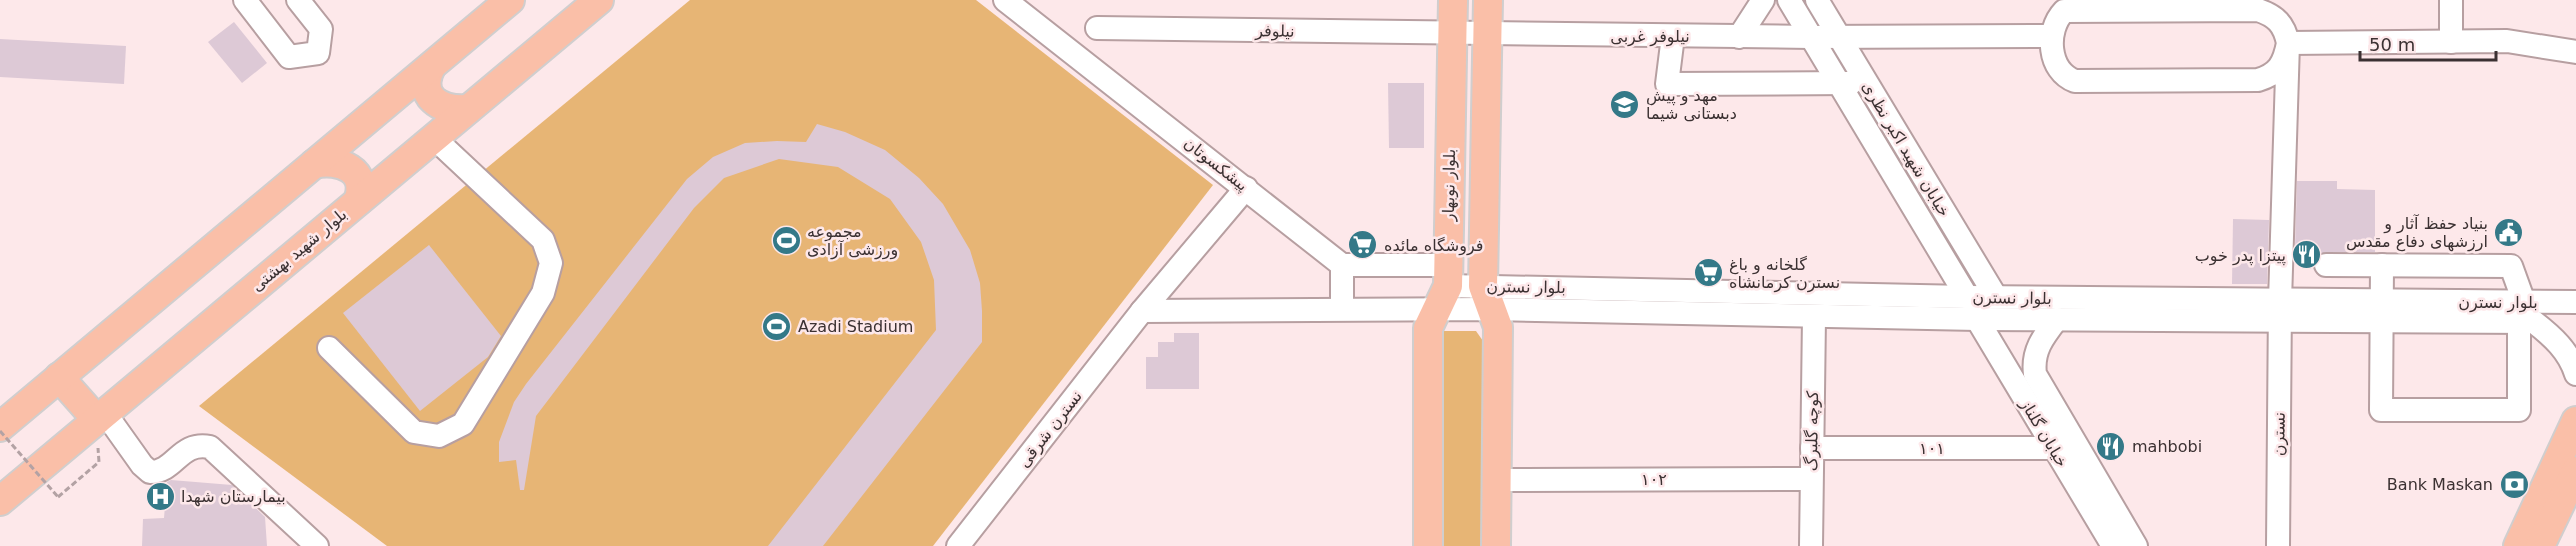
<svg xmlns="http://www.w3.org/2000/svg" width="2576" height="546" font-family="'DejaVu Sans','Noto Naskh Arabic',sans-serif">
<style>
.green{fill:#e7b575}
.building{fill:#ddc9d6}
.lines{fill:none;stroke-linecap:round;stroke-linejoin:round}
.minor-casing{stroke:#b79fa1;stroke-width:26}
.major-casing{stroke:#d0cece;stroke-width:32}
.path{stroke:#b3a2a4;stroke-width:3;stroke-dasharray:6 3;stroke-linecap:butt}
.minor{stroke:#fff;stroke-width:22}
.major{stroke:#fabfa8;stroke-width:28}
.path-bridge{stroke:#b3a2a4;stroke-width:3;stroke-dasharray:6 3;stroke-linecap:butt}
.labels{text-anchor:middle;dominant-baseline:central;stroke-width:5;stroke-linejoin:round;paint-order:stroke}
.street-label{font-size:16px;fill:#3b3132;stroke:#fde8ea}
.poi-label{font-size:16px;fill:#3b3132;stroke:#fde8ea;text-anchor:start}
</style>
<rect width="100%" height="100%" fill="#fde8ea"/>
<g class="green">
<polygon points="690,0 976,0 1213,185 933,546 387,546 199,406"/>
<polygon points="1444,331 1476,331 1483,341 1484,546 1438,546 1436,341"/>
</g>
<g class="building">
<polygon points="234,22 267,63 242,83 208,42"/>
<polygon points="0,39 126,46 124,84 0,77"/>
<polygon points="1388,83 1424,83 1424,148 1389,148"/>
<polygon points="817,124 845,132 885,150 919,178 943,204 970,250 980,283 982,311 982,342 823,546 768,546 936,330 934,280 921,242 890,199 838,167 779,159 724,178 694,208 536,416 524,490 520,490 516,460 499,462 499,442 514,402 526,384 687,179 713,157 745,143 777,141 806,142"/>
<polygon points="2297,181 2337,181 2337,189 2375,190 2375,252 2326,252 2315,257 2303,257 2295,248"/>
<polygon points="2233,219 2269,220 2267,284 2232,284"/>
<polygon points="429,245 501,336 488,357 420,411 343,313"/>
<polygon points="1174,333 1199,333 1199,389 1146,389 1146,357 1158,357 1158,342 1174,342"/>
<polygon points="171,480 232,485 265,517 267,546 142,546 143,519 164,518 167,482"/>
</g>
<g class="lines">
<defs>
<g id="minor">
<polyline points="245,0 289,57 318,53 321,29 298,0"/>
<polyline points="1005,0 1342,265 1448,265"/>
<polyline points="1789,0 1967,297"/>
<polyline points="1817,0 1996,297"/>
<polyline points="2451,0 2451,42"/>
<polyline points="1097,28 1811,37 2052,36"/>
<polyline points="1673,36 1667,84 1851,83"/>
<polyline points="1739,37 1763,0"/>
<polyline points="2288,43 2507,41 2576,52"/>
<polyline points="1342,265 1342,308"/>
<polyline points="2326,265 2511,266 2524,302"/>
<polyline points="2382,265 2381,410 2519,410 2519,322"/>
<polyline points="1448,286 1967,297 2576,302"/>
<path d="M1142,311L1492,309L1977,319L2534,322C2552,336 2569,351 2576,374"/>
<polyline points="1977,319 2113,546"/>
<path d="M2057,319C2043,337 2032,351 2035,374L2136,546"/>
<polyline points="329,348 414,432 439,436 463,424 543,293 551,263 543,240 434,138"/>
<path d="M105,413L142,465L150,472C176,472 179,441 210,447L317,546"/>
<polyline points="1812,448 2053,448"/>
<polyline points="1497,480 1811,479"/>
<polyline points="958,546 1142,311 1246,188"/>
<polyline points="1811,546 1814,317"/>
<path d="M2278,546L2280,301L2288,43C2284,24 2276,16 2258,10L2064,11C2045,31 2048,71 2075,81L2258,80C2278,74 2284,64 2288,43"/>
</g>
<g id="major">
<polyline points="1488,0 1483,286 1498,327 1496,546"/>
<path d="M431,67C416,97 440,111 468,109"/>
<path d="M314,164C339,158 370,170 358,201"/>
<polyline points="59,377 97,420"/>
<polyline points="0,427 510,0"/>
<polyline points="0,501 599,0"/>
<polyline points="1428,546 1428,328 1448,286 1453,0"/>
<polyline points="2518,546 2576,421"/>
<polyline points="2540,546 2576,471"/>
</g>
</defs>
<use href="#minor" class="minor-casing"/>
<use href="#major" class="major-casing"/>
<polyline class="path" points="58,497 99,462 98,448"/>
<use href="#minor" class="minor"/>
<use href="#major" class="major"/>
<polyline class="path-bridge" points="0,431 58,497"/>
</g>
<defs>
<symbol id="school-disc" viewBox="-11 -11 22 22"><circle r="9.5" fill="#347988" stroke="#fde8ea"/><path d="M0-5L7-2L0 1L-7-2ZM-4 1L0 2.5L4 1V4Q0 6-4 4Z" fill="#fff"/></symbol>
<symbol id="civic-disc" viewBox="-11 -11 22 22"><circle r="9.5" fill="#347988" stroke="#fde8ea"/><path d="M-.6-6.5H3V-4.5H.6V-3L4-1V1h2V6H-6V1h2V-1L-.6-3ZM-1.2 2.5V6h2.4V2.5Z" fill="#fff"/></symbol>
<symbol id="stadium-disc" viewBox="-11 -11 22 22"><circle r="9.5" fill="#347988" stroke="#fde8ea"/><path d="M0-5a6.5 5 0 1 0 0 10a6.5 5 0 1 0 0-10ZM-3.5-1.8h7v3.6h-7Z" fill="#fff"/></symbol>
<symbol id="supermarket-disc" viewBox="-11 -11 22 22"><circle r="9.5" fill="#347988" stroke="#fde8ea"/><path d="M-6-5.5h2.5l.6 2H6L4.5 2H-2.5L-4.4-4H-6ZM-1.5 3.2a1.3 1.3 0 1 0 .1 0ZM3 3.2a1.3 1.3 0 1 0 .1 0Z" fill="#fff"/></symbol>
<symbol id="restaurant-disc" viewBox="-11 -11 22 22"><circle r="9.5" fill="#347988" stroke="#fde8ea"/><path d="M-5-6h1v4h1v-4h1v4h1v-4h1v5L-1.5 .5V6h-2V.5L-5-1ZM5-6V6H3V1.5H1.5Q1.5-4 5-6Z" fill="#fff"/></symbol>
<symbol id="bank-disc" viewBox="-11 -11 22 22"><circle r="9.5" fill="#347988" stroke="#fde8ea"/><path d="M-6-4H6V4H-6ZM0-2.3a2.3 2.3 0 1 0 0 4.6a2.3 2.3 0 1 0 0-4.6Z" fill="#fff"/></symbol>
<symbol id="hospital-disc" viewBox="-11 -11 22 22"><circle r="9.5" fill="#347988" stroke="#fde8ea"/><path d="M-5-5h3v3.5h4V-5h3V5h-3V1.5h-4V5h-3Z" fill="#fff"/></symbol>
</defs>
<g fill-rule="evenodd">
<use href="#school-disc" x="1608" y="88" width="33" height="33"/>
<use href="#civic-disc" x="2492" y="216" width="33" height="33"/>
<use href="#stadium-disc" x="770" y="224" width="33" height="33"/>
<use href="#supermarket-disc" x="1346" y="228" width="33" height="33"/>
<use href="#restaurant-disc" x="2290" y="238" width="33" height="33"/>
<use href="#supermarket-disc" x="1692" y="256" width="33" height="33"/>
<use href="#stadium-disc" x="760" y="310" width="33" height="33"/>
<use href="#restaurant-disc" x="2094" y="430" width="33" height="33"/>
<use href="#bank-disc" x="2498" y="468" width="33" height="33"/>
<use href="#hospital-disc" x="144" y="480" width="33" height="33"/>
</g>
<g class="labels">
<g class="street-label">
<text transform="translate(1275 31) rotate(1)">نیلوفر</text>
<text x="1650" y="36">نیلوفر غربی</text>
<text transform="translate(1906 149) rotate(59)">خیابان شهید اکبر نظری</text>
<text transform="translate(1216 164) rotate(38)">پیشکسوتان</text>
<text transform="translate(1449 185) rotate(-89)">بلوار نوبهار</text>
<text transform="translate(299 250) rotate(-40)">بلوار شهید بهشتی</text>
<text transform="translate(1526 287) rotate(1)">بلوار نسترن</text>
<text transform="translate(2012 298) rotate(1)">بلوار نسترن</text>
<text x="2498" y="302">بلوار نسترن</text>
<text transform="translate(1050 429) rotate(-52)">نسترن شرقی</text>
<text transform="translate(1812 431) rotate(-89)">کوچه گلبرگ</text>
<text transform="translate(2044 433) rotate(59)">خیابان گلناز</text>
<text transform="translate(2279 434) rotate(-89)">نسترن</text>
<text x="1932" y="448">۱۰۱</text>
<text x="1654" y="479">۱۰۲</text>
</g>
<g class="poi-label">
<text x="1646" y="95">مهد و پیش<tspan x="1646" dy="18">دبستانی شیما</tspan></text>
<text x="2488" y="223" text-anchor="end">بنیاد حفظ آثار و<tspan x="2488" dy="18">ارزشهای دفاع مقدس</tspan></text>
<text x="807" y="231">مجموعه<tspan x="807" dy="18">ورزشی آزادی</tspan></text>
<text x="1384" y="245">فروشگاه مائده</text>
<text x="2286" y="255" text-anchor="end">پیتزا پدر خوب</text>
<text x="1729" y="264">گلخانه و باغ<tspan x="1729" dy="18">نسترن کرمانشاه</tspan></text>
<text x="798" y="326">Azadi Stadium</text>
<text x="2132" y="446">mahbobi</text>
<text x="2493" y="484" text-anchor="end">Bank Maskan</text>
<text x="181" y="496">بیمارستان شهدا</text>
</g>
</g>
<path d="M2360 51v9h136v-9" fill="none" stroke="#3b3132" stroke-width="3"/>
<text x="2369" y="51" font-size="18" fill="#3b3132" stroke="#fde8ea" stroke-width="4.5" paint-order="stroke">50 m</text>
</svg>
